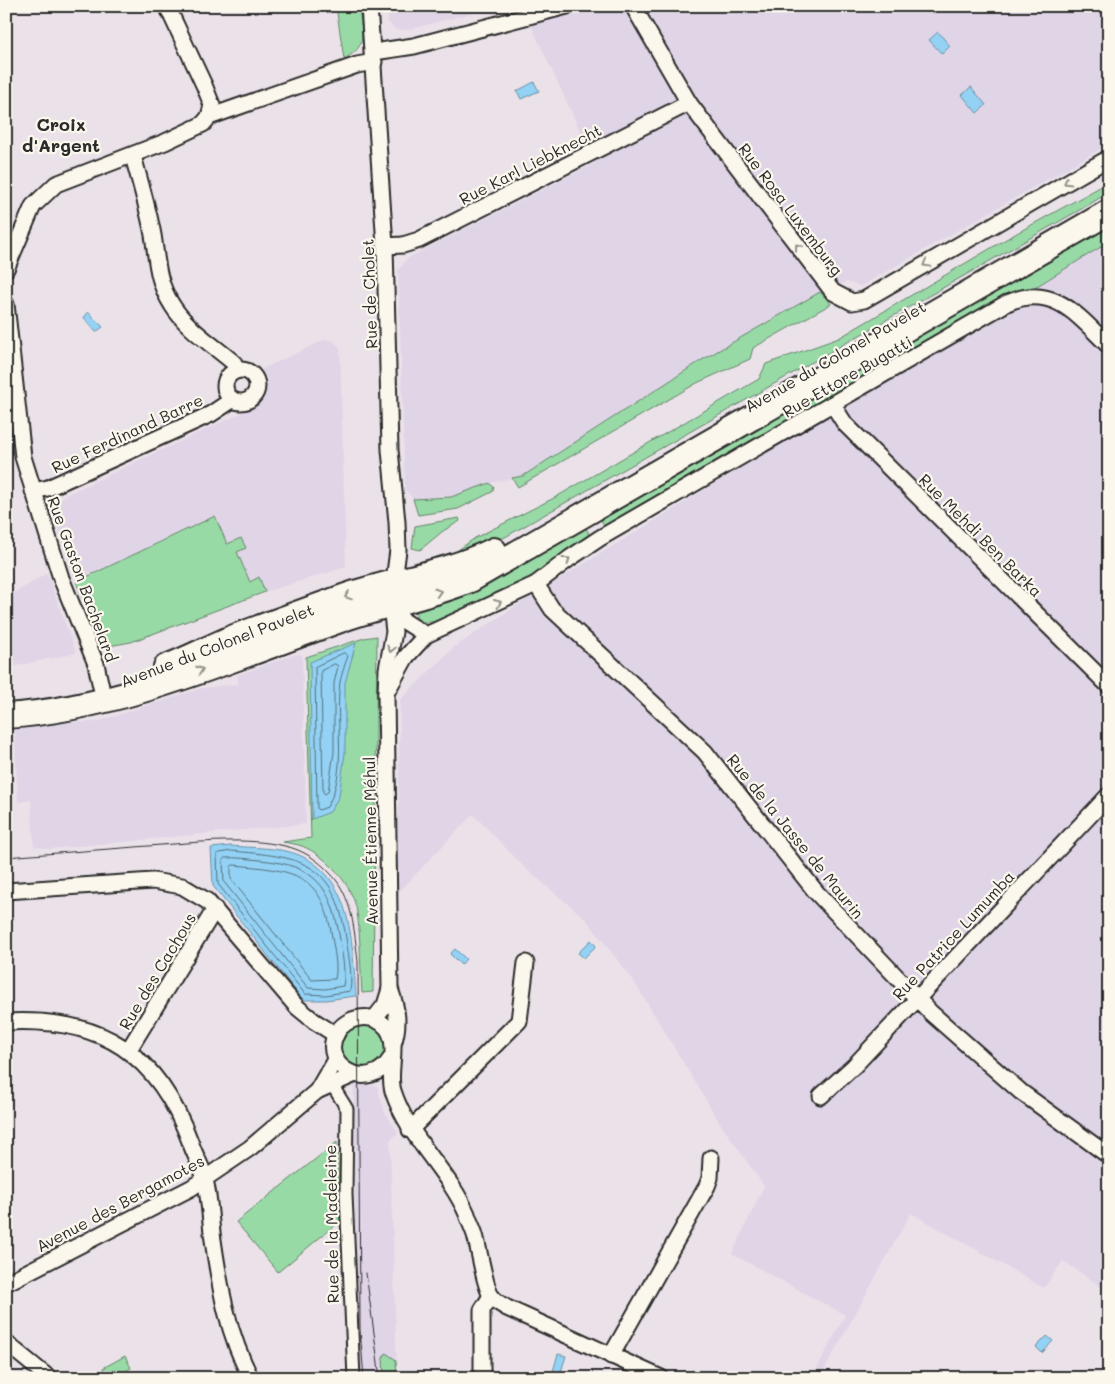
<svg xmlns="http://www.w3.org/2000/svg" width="1115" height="1384" font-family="Mali,sans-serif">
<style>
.built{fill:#e0d4e7}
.green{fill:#98daa6;stroke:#628268}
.water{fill:#93d2f4;stroke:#698fa4}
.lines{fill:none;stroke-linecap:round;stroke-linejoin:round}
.shore{stroke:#556e7b;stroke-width:1}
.pedestrian-casing{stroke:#2b2b2b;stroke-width:15}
.minor-casing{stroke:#2b2b2b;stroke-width:19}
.primary-casing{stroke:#2b2b2b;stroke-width:28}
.pedestrian{stroke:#fbf7ec;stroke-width:11}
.minor{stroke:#fbf7ec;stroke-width:15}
.primary{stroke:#fbf7ec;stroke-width:24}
.tram{stroke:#2b2b2b;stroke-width:1}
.oneway{stroke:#93918c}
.labels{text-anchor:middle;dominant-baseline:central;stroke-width:4.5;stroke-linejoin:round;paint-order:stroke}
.street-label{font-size:16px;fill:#2b2b2b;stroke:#fbf7ec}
.neighbourhood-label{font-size:18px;font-weight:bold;fill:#2b2b2b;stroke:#fbf7ec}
</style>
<rect width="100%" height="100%" fill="#ebe2e9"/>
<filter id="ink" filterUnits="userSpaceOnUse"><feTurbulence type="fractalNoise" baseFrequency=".02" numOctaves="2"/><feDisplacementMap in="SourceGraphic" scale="10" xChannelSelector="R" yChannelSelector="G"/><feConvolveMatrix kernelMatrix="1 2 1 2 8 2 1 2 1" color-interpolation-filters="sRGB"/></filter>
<g filter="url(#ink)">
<g class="built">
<polygon points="387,6 500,6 407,30 395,29 388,22"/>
<polygon points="522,6 1109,6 1109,144 861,286 846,282 820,292 702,360 523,476 490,483 451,497 413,499 405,489 398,270 408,258 595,163"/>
<polygon points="1109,242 1109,1292 1063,1261 1044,1288 911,1213 820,1378 812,1378 845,1315 732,1254 764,1186 720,1123 635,983 586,919 526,869 473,814 397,894 400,700 453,648 525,600"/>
<polygon points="324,340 332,340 340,347 346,567 265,592 259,577 250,582 237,552 241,538 227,544 214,516 76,582 54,515 58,503 65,495 256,406 264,397 267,386 267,379 262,369"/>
<polygon points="47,573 76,653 6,668 6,598"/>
<polygon points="293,655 302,655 306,824 49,849 34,846 31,800 18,802 14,723 96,722 202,688 238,684 238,675"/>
<polygon points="354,1083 377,1086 385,1113 398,1132 390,1141 397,1378 359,1378 356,1335"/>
</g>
<g class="green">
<path d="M336,6H359C361,33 370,45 344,59Z"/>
<polygon points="1109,182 1109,192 1090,204 507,536 486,546 451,555 475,538 556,497 759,379 766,364 839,338 1008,238"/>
<polygon points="1109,221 1109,242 1037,286 1019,290 988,305 915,351 605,527 601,520 603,516"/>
<polygon points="820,292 831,304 753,348 750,359 697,383 518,487 512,478 523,476 702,360"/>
<polygon points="490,483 494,488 492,492 458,509 418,515 413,499 451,497"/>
<polygon points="215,516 227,544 241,538 246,548 237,552 250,582 259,577 265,592 131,642 103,647 76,582"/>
<polygon points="459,518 460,521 443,531 420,550 412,548 415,526"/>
<polygon points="584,527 588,531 589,539 533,579 436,622 422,622 416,619 416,610"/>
<path d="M377,636L373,992L362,993C360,967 361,939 357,912C353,885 327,856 302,846C296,844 289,843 283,842L311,838L306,657L364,638Z"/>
<circle cx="363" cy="1047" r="23"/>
<polygon points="337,1142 340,1221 278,1272 236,1222"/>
<polygon points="386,1353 396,1360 397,1378 384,1378 383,1358"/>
<polygon points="125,1356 131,1368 113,1378 108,1378 103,1368"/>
</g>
<g class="water">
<polygon points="938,32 950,46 942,54 929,40"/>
<polygon points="534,82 539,91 521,99 517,91"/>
<polygon points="971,87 986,105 977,113 962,95"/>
<polygon points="88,312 103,327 96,332 84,318"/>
<polygon points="356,643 345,683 345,753 339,796 330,812 312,819 310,662"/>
<path d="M231,846C252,848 280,847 299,855C354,878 352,946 356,996L326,1000H303L213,886L211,848Z"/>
<polygon points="591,940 596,946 584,958 578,953"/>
<polygon points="455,949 466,959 461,965 450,954"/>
<polygon points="1047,1336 1053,1341 1042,1353 1036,1347"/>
<polygon points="558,1354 566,1356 559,1378 551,1378"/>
</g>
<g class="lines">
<g class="shore">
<path d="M344,653L348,656C345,664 342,673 340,682C334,724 349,769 327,807L319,810L317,808L315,667Z"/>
<polygon points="335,664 338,666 334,683 334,752 328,792 325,794 323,792 321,671"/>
<path d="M231,851C301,857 334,860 346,938C348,954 353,975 350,991L326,995L305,994L218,884L217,854Z"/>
<path d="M225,858C236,857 248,859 260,860C315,865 332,886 340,940C342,954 346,972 343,986L325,989L308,988L224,882L223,860Z"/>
<path d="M233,865C291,870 322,871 332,937C334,950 338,966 335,979L312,980L231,879V867Z"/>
</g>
<defs>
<polyline id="pedestrian" points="329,1080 347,1109 346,1194 354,1378"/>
<g id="minor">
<polyline points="167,6 204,85 212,105 209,117"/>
<polyline points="369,6 385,246 390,450 397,522 398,550 394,581"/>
<polyline points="633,6 689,103 833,292 852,302 864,300 1109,158"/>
<polyline points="374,52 414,46 567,6"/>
<path d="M133,156C140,182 148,208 153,235C157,260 157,282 172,305C186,328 213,345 234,363L236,371"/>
<polyline points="385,246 403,245 419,240 689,103"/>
<polyline points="6,269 33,206 56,184 165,142 203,124 209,117 357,65 374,62"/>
<polyline points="6,304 23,457 61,578 96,664 101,687"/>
<circle cx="241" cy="386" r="16"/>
<polyline points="833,405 845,424 1109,686"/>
<polyline points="33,491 48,488 211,414 232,400"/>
<polyline points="536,584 552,609 705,752 816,892 931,1013 1021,1092 1109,1156"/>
<polyline points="391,605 404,621 426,635"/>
<path d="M386,693L406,657L426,635L536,584L570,558L600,538L1007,303C1053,282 1079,317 1109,346"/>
<polyline points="6,891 153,881 182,886 207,901 297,1007 314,1021 336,1035"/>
<path d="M390,989C397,1008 400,1024 393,1044"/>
<polyline points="374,1019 385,1005 390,989 386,693 387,669 394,632 391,605"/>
<path d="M6,1022C102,1017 158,1053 191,1144C195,1156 203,1168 205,1180C210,1199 210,1220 213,1240C220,1288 228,1335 251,1378"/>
<polyline points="128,1051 215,909"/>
<path d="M391,1058C369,1095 319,1066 336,1034C346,1016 373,1011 387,1028C400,1045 387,1071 393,1091C408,1138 448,1170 467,1214C469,1221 473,1228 475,1235C479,1248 485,1289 492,1297C496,1302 502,1305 507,1308L661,1378"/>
<polyline points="317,1091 336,1058"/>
<polyline points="821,1096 854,1066 1109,795"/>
<polyline points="410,1130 519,1021 526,963"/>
<polyline points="6,1283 191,1188 250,1148 317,1091 353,1075"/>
<polyline points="6,1343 49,1378"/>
<polyline points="611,1356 707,1186 710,1178 711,1158"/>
<polyline points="482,1378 482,1310 491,1296"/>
</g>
<g id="primary">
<path d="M166,667C188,659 208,648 229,639C268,624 307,610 346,596C396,579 447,573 494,550"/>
<path d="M6,716C124,708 233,658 343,619C385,604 429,597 470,580L1109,212"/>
</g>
</defs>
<use href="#pedestrian" class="pedestrian-casing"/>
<use href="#minor" class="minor-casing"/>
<use href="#primary" class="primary-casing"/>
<use href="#pedestrian" class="pedestrian"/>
<use href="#minor" class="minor"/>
<use href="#primary" class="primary"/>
<g class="tram">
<path d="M6,857C58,853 109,849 161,845C202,842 245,837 285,846C303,850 318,860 330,873C353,896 354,931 358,961L360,1330L364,1378"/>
<polyline points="366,1273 380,1378"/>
</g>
</g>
<defs><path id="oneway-chevron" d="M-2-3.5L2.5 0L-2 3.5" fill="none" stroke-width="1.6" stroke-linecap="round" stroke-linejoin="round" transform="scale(1.25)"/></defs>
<g class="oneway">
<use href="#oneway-chevron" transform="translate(1067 182) rotate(150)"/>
<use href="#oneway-chevron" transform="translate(798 247) rotate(-127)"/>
<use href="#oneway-chevron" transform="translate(926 264) rotate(150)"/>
<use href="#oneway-chevron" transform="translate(567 560) rotate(-36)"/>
<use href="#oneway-chevron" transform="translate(438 592) rotate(-16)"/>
<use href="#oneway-chevron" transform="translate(348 596) rotate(161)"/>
<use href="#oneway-chevron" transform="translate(498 603) rotate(-25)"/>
<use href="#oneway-chevron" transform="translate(391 649) rotate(103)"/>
<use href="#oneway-chevron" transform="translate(200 670) rotate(-20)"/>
</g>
</g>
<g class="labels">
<g class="street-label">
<text transform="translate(530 164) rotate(-27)">Rue Karl Liebknecht</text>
<text transform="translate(791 209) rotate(53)">Rue Rosa Luxemburg</text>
<text transform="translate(369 294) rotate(-92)">Rue de Cholet</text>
<text transform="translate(835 356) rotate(-30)">Avenue du Colonel Pavelet</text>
<text transform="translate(847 376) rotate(-30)">Rue Ettore Bugatti</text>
<text transform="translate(127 433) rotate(-25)">Rue Ferdinand Barre</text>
<text transform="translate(981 535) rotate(45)">Rue Mehdi Ben Barka</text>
<text transform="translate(83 579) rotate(70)">Rue Gaston Bachelard</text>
<text transform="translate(217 645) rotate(-21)">Avenue du Colonel Pavelet</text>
<text transform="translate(796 836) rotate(51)">Rue de la Jasse de Maurin</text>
<text transform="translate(370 841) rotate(-91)">Avenue Étienne Méhul</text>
<text transform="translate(953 935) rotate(-47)">Rue Patrice Lumumba</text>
<text transform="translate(157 971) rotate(-59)">Rue des Cachous</text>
<text transform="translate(120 1203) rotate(-28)">Avenue des Bergamotes</text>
<text transform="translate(331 1224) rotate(-91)">Rue de la Madeleine</text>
</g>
<g class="neighbourhood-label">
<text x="61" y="124">Croix<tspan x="61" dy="21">d'Argent</tspan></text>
</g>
</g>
<rect width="1115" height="1384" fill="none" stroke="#fbf7ec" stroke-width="25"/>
<rect x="12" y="12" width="1090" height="1359" fill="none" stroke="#2b2b2b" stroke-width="2" filter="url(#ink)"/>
</svg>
